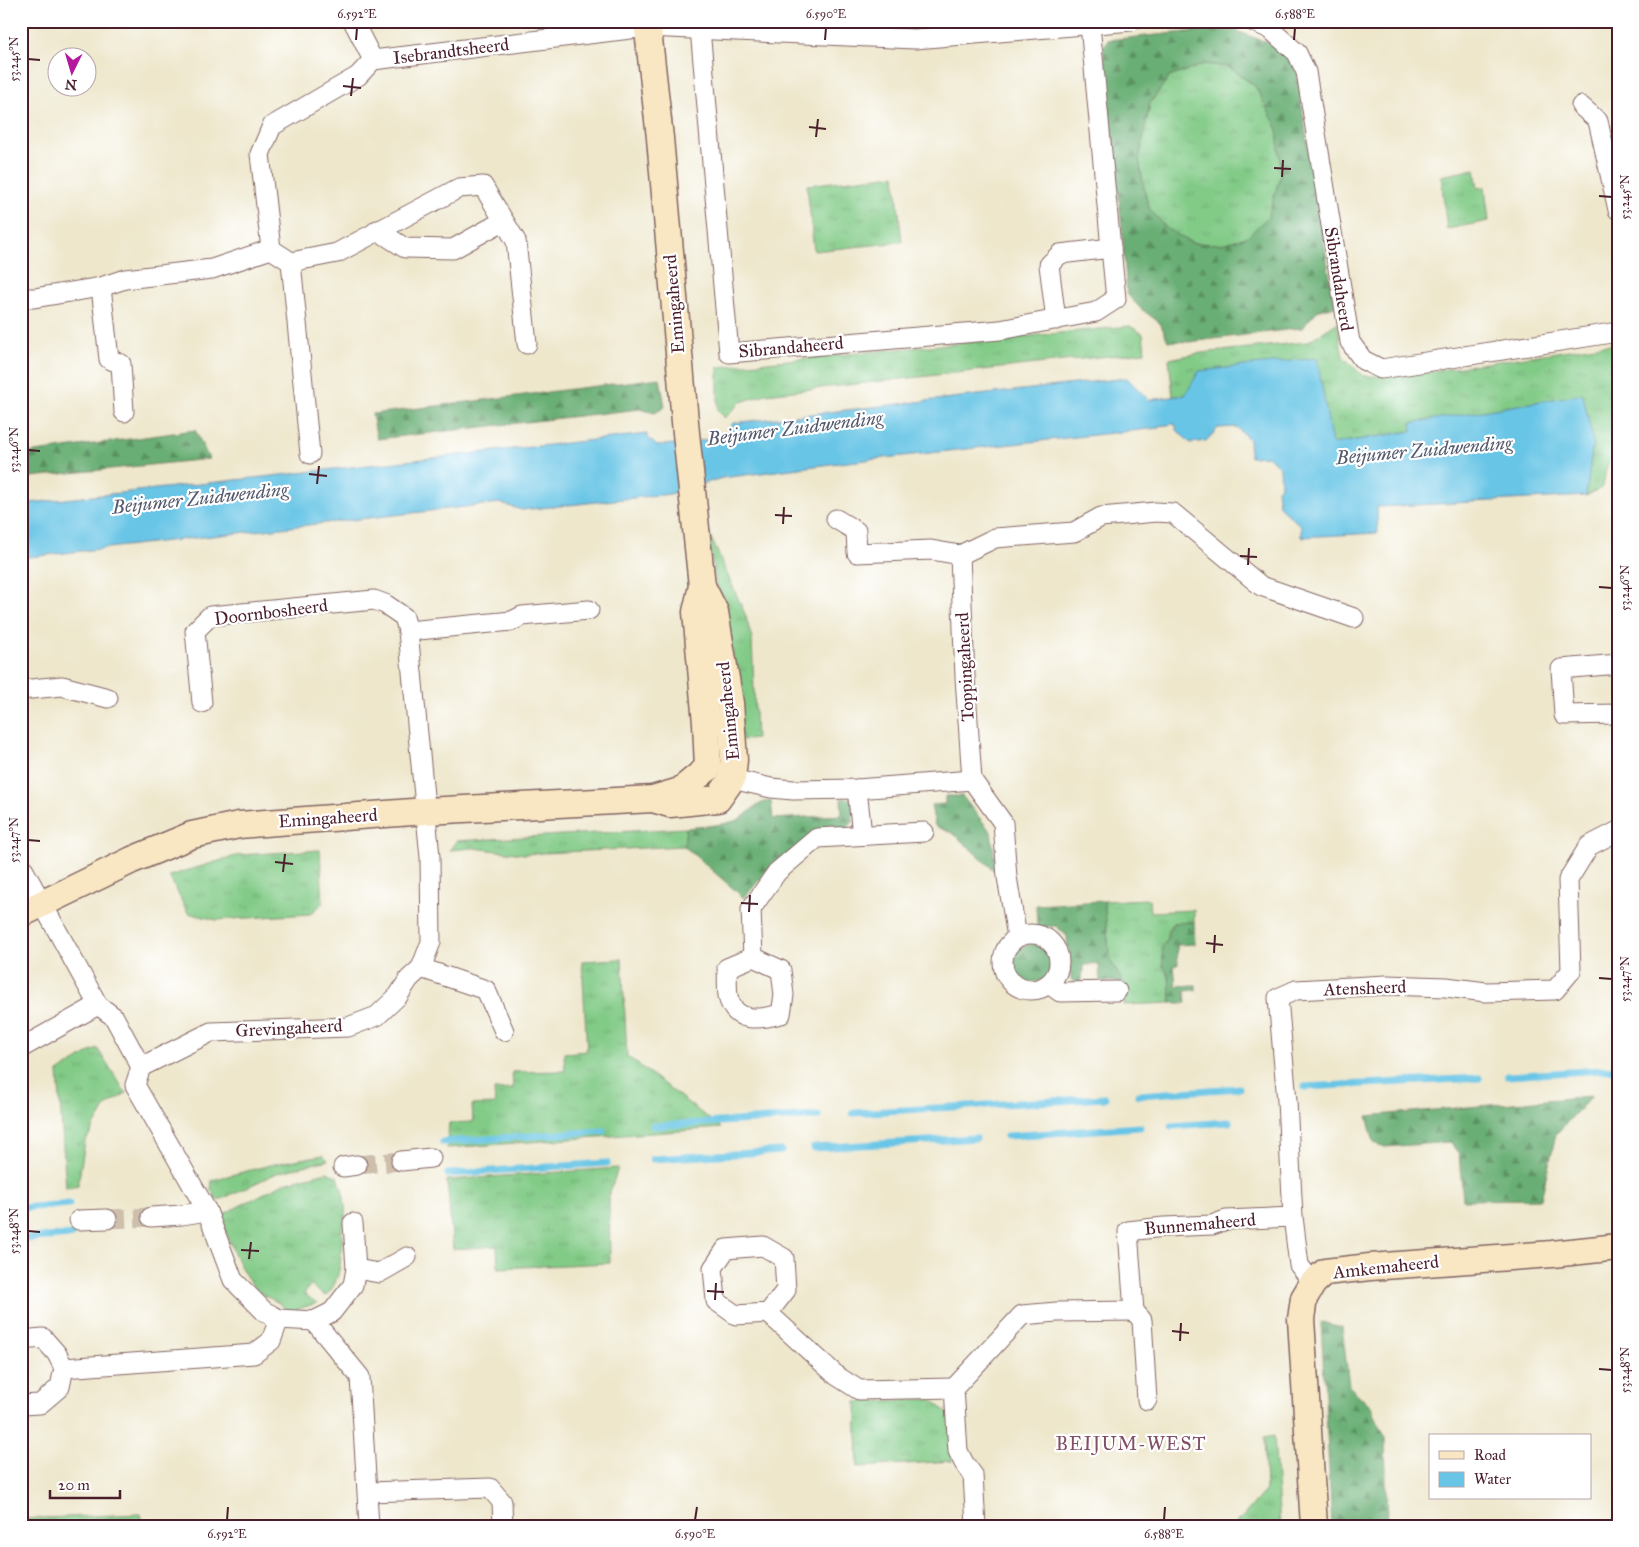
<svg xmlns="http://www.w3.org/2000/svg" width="1639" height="1547" font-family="'IM FELL Great Primer',serif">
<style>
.grass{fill:url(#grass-tufts);stroke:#667559}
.forest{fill:url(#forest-firs);stroke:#5a6750;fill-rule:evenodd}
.water{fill:#68c5e6;stroke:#597288}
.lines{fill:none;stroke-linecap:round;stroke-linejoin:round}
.stream{stroke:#68c5e6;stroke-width:7}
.street-tunnel{stroke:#cdbfac;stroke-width:19;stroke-dasharray:19 9;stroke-linecap:butt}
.street-casing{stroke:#836563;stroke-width:21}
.secondary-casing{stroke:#836563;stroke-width:29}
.street{stroke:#fff;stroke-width:19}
.secondary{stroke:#f9e7c3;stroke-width:26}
.ticks{fill:none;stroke:#4a1f2b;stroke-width:2}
.labels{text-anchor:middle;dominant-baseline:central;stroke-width:4.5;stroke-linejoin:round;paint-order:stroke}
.street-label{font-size:18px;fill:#4a1f2b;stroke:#fff}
.water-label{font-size:19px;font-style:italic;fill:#54596c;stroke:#fff}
.neighbourhood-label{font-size:19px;letter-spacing:1px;fill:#824f65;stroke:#fff}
.neatline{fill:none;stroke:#4a1f2b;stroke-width:2}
.ticks-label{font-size:12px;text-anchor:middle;fill:#4a1f2b}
</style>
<defs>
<pattern id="grass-tufts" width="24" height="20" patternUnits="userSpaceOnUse" patternTransform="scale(1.25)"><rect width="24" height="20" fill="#82cb87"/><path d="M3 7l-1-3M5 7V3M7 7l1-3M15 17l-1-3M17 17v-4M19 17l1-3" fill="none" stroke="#72ae75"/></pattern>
<pattern id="forest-firs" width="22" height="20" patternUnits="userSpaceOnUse" patternTransform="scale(1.25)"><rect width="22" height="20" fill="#69af74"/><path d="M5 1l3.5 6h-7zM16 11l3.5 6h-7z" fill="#588e5f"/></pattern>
</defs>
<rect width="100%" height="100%" fill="#fff"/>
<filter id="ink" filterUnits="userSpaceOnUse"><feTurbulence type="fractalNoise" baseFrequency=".02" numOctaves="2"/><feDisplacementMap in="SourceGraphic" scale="10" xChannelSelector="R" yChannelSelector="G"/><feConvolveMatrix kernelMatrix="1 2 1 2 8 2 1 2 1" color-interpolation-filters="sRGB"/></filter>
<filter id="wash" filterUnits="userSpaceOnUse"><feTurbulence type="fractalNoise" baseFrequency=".0096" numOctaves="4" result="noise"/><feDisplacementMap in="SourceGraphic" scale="20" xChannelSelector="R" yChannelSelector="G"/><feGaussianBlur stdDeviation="1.12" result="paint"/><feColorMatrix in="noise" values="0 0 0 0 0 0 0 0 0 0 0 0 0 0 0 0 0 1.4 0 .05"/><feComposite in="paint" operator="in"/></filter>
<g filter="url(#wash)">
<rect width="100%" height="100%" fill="#eee7cc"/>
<g class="grass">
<polygon points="1204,64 1229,67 1255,86 1277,127 1281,173 1268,217 1247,237 1222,244 1192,243 1167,229 1149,208 1144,188 1139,160 1150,103 1169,77"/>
<polygon points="1475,169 1478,188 1485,187 1489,221 1447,229 1441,176"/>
<polygon points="895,175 902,242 814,251 807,185"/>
<polygon points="1337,323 1343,357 1363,376 1402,376 1602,345 1618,345 1618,439 1606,469 1603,487 1586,496 1593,442 1411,423 1412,431 1332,444 1185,395 1173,397 1169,359 1201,353 1307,342"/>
<polygon points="1130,326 1143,334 1145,352 766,394 741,402 725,418 718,411 718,367"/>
<polygon points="708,531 745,614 752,639 756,739 742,740 733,654 714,574"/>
<polygon points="686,828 684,846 524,854 473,848 450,850 456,841"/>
<polygon points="320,850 323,903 310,914 216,920 188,913 169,876 239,855"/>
<polygon points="1149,899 1150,912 1194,910 1194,922 1173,923 1168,929 1163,966 1169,976 1171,1003 1124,1005 1123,982 1110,960 1104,901"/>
<polygon points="622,959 627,1056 721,1128 447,1148 449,1123 473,1122 472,1105 495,1104 494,1090 513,1089 512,1072 565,1071 564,1053 587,1051 582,961"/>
<polygon points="97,1048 126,1093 106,1106 85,1142 78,1185 66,1188 58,1072"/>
<polygon points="323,1155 328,1160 277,1173 224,1198 217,1200 211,1190 212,1180 274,1164"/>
<polygon points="618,1168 609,1195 610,1263 498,1268 497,1246 453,1249 447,1180"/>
<path d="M327,1172L338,1177C342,1187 347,1207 345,1219C344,1223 342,1225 342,1230C342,1248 342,1285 325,1296L310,1285L304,1294L317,1303L293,1311L286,1310C277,1298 267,1300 257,1290C238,1271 230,1241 220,1216L284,1183Z"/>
<polygon points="931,1399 950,1415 952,1461 858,1467 856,1402"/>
<polygon points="1274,1436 1280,1526 1240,1526 1237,1523 1266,1490 1264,1438"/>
<polygon points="141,1514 143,1521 136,1526 21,1526 21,1519"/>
</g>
<g class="forest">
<path d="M1234,30L1271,44L1286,57L1297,72L1311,167L1335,306L1317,311L1302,328L1189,342L1168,341L1160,323L1140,308L1127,294L1122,227L1103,48L1108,40L1185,32ZM1204,64L1229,67L1255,86L1277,127L1281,173L1268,217L1247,237L1222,244L1192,243L1167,229L1149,208L1144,188L1139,160L1150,103L1169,77Z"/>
<polygon points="660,378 665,407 655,413 640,409 377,439 372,414"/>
<polygon points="195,430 209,459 21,478 21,454"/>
<polygon points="945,796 962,796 991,832 997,873 954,834 935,826 931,805 945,804"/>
<path d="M852,798L853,822L845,830L771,866L744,898L684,846L686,828C703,826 721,826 737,820C751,814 754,802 771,801L773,819L842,815L841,799Z"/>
<polygon points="1104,901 1110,960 1123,982 1100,981 1099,964 1083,965 1082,982 1074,982 1071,980 1067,936 1056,926 1037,927 1036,905"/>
<path d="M1194,922L1195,944L1177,945L1178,965L1174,966L1176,986L1196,985V990L1185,991L1186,1003H1171L1169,976L1163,966L1162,947C1170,938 1166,932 1173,923Z"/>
<circle cx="1033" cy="963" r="19"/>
<polygon points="1592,1096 1556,1134 1541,1199 1463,1200 1459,1154 1450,1142 1385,1147 1374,1143 1367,1116"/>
<polygon points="1321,1322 1342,1327 1349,1386 1371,1407 1385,1436 1387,1526 1332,1526"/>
</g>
<polygon class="water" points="1317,358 1332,444 1412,431 1411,423 1583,394 1593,442 1586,496 1377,507 1378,533 1301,537 1301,526 1279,506 1277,489 1281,486 1280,467 1268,456 1250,457 1249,439 1236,427 1218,428 1206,441 1190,443 1177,430 1175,424 1158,426 1158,428 830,464 722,478 670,494 522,510 499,503 21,558 21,504 647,434 648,438 657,446 721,438 733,423 1127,378 1149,400 1185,395 1199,371"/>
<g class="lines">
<g class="stream">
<polyline points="1507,1076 1618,1069"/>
<polyline points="1305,1087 1479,1078"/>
<polyline points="1138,1095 1239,1088"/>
<polyline points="853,1113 1105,1098"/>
<polyline points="653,1126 818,1116"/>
<polyline points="1171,1126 1229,1122"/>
<polyline points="1007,1136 1140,1127"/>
<polyline points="443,1142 603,1131"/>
<polyline points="814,1148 976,1138"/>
<polyline points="653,1159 781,1151"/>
<polyline points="448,1174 607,1163"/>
<polyline points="21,1208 69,1204"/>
<polyline points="21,1239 72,1235"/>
</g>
</g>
</g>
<g filter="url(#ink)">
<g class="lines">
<g class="street-tunnel">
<polyline points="357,1165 401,1161"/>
<polyline points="107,1219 151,1217"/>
</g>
<defs>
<g id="street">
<polyline points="353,21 373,60"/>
<polyline points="1252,21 1270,29 1297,53 1306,72 1350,342 1363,360 1381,369 1618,332"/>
<polyline points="1090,25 1111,248"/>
<polyline points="700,29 729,353 1000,330 1096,312 1116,299 1111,248 1060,254 1049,265 1056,320"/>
<polyline points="1581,106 1598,121 1618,210"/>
<polyline points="377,230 405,248 453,249 503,221"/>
<polyline points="271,249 291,262 337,253 459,188 483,186 516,241 527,344"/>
<polyline points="291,262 310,454"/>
<polyline points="101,287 109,359 121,364 124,412"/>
<polyline points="21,298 34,298 101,287 125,279 212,269 271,249 260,154 272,126 358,76 373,60 647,27 915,39 1132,21"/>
<polyline points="836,519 856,531 857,553 931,550 960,555 995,538 1074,532 1101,517 1156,512 1173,513 1261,586 1354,618"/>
<polyline points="960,555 965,677 972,780"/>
<polyline points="1618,664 1561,669 1564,715 1618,714"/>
<polyline points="21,690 62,686 108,698"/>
<polyline points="202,703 195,631 210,616 374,600 385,604 404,617 408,631 512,621 522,616 589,610"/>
<polyline points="732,779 771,788 793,790 857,789 972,780"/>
<polyline points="972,780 1003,823 1007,877 1017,937"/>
<polyline points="857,789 862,835"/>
<polyline points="21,865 98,1005 114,1017 141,1067 135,1085 207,1211 233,1280 264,1311 279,1319 314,1321 332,1312 353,1285 356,1269 353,1223"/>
<circle cx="1031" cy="962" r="28"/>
<polyline points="753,957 751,909 777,872 817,838 924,832"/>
<path d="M753,957L781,970L784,995L781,1014C761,1019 737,1024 729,1000C726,991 728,977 727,968Z"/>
<polyline points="421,968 486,990 504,1031"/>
<polyline points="1049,984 1060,992 1117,991"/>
<polyline points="21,1048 98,1005"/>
<polyline points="141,1067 211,1032 348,1027 377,1016 398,996 409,979 421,968 431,942 430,857 408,631"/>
<polyline points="401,1161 431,1158"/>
<polyline points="343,1167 357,1165"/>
<polyline points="151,1217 182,1215 207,1211"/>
<polyline points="79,1220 107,1219"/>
<polyline points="356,1269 379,1273 407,1257"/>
<polyline points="1313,1283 1299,1265 1293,1217 1287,1101 1278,998 1296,990 1386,985 1446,987 1486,992 1555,990 1571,971 1568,880 1589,846 1618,831"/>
<polyline points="1134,1311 1142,1320 1147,1400"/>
<polyline points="768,1313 786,1290 784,1258 763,1246 726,1249 713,1268 716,1301 736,1315 768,1313 837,1376 859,1390 954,1388"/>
<polyline points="314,1321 360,1377 369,1526"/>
<polyline points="21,1340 43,1338 57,1354 64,1368 254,1354 271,1341 279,1319"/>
<polyline points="21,1405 40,1404 60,1387 64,1368"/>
<polyline points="368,1492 490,1488 502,1502 503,1526"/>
<polyline points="976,1526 973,1475 964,1463 958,1451 954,1388 1022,1315 1057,1312 1134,1311 1128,1231 1164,1227 1212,1225 1226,1220 1293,1217"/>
</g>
<g id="secondary">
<polyline points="647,21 660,138 686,433 702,586 715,612 730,703 734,760 732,779 718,799 670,804 653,799"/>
<polyline points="702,586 696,612 706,723 708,768"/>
<polyline points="21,914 132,860 192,835 239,825 426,811 653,799 680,791 708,768"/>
<polyline points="1314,1526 1301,1319 1304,1298 1313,1283 1325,1272 1370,1267 1552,1254 1618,1247"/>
</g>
</defs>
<use href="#street" class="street-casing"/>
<use href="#secondary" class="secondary-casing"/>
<use href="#street" class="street"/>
<use href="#secondary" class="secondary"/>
</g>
</g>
<path class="ticks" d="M356,40L357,28M825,40L826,28M1294,40L1295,28M28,59L40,60M343,86L361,88M351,96L353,78M809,127L826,129M816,137L818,119M1274,168L1291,169M1282,177L1283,160M1599,196L1612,197M28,450L40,451M309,474L327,476M317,484L319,466M775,515L792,516M783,524L784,507M1240,556L1257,557M1248,565L1249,548M1599,587L1612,588M28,840L40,841M275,862L293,864M283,872L285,854M741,903L758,904M749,912L750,895M1206,943L1223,945M1214,953L1215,935M1599,978L1612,979M28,1231L40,1232M241,1250L259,1251M249,1259L251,1242M707,1291L724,1292M715,1300L716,1283M1172,1331L1189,1333M1180,1341L1181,1323M1599,1369L1612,1370M227,1520L228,1507M695,1520L697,1507M1164,1520L1165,1507"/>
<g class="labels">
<g class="street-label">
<text transform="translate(451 51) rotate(-7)">Isebrandtsheerd</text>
<text transform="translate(1339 279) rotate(81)">Sibrandaheerd</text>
<text transform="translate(674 304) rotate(-95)">Emingaheerd</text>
<text transform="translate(791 347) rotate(-5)">Sibrandaheerd</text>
<text transform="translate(271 612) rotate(-7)">Doornbosheerd</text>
<text transform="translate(965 667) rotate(-93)">Toppingaheerd</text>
<text transform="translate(728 711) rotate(-96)">Emingaheerd</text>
<text transform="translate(328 818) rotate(-4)">Emingaheerd</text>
<text transform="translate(1365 988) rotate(-2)">Atensheerd</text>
<text transform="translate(289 1028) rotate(-3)">Grevingaheerd</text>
<text transform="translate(1200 1224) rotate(-5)">Bunnemaheerd</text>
<text transform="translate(1386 1267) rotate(-6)">Amkemaheerd</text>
</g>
<g class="water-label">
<text transform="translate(795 428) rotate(-7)">Beijumer Zuidwending</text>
<text transform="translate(1424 450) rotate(-5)">Beijumer Zuidwending</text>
<text transform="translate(200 498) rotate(-6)">Beijumer Zuidwending</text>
</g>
<g class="neighbourhood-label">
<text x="1131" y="1443">BEIJUM-WEST</text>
</g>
</g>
<rect width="1639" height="1547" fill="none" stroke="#fff" stroke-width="55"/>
<rect x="1429" y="1434" width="162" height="65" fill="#ffffff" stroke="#b7a5aa"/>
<rect x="1439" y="1451" width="25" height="8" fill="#f9e7c3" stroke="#b7a5aa"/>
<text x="1474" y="1460" font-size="15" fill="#4a1f2b">Road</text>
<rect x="1439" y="1472" width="25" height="15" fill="#68c5e6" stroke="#b7a5aa"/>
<text x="1474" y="1484" font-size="15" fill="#4a1f2b">Water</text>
<g transform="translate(72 72) rotate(185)"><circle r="24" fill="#ffffff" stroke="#b7a5aa"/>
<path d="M0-4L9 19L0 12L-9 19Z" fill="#b5179e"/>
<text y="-8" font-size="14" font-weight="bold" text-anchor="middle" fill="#4a1f2b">N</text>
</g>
<path d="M50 1490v8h70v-8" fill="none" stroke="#4a1f2b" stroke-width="2.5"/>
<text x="58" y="1490" font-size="15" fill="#4a1f2b" stroke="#ffffff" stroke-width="4" paint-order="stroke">20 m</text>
<rect x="28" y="28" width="1584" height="1492" class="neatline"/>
<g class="ticks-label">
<text x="357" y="18">6.592°E</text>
<text x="826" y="18">6.590°E</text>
<text x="1295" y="18">6.588°E</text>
<text transform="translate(14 59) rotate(-90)" y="4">53.245°N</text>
<text transform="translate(1625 197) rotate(-90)" y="4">53.245°N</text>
<text transform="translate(14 450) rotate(-90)" y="4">53.246°N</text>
<text transform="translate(1625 588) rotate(-90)" y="4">53.246°N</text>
<text transform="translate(14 840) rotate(-90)" y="4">53.247°N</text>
<text transform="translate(1625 979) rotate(-90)" y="4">53.247°N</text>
<text transform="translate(14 1231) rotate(-90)" y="4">53.248°N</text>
<text transform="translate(1625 1370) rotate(-90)" y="4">53.248°N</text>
<text x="227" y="1538">6.592°E</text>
<text x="695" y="1538">6.590°E</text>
<text x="1164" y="1538">6.588°E</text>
</g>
</svg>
